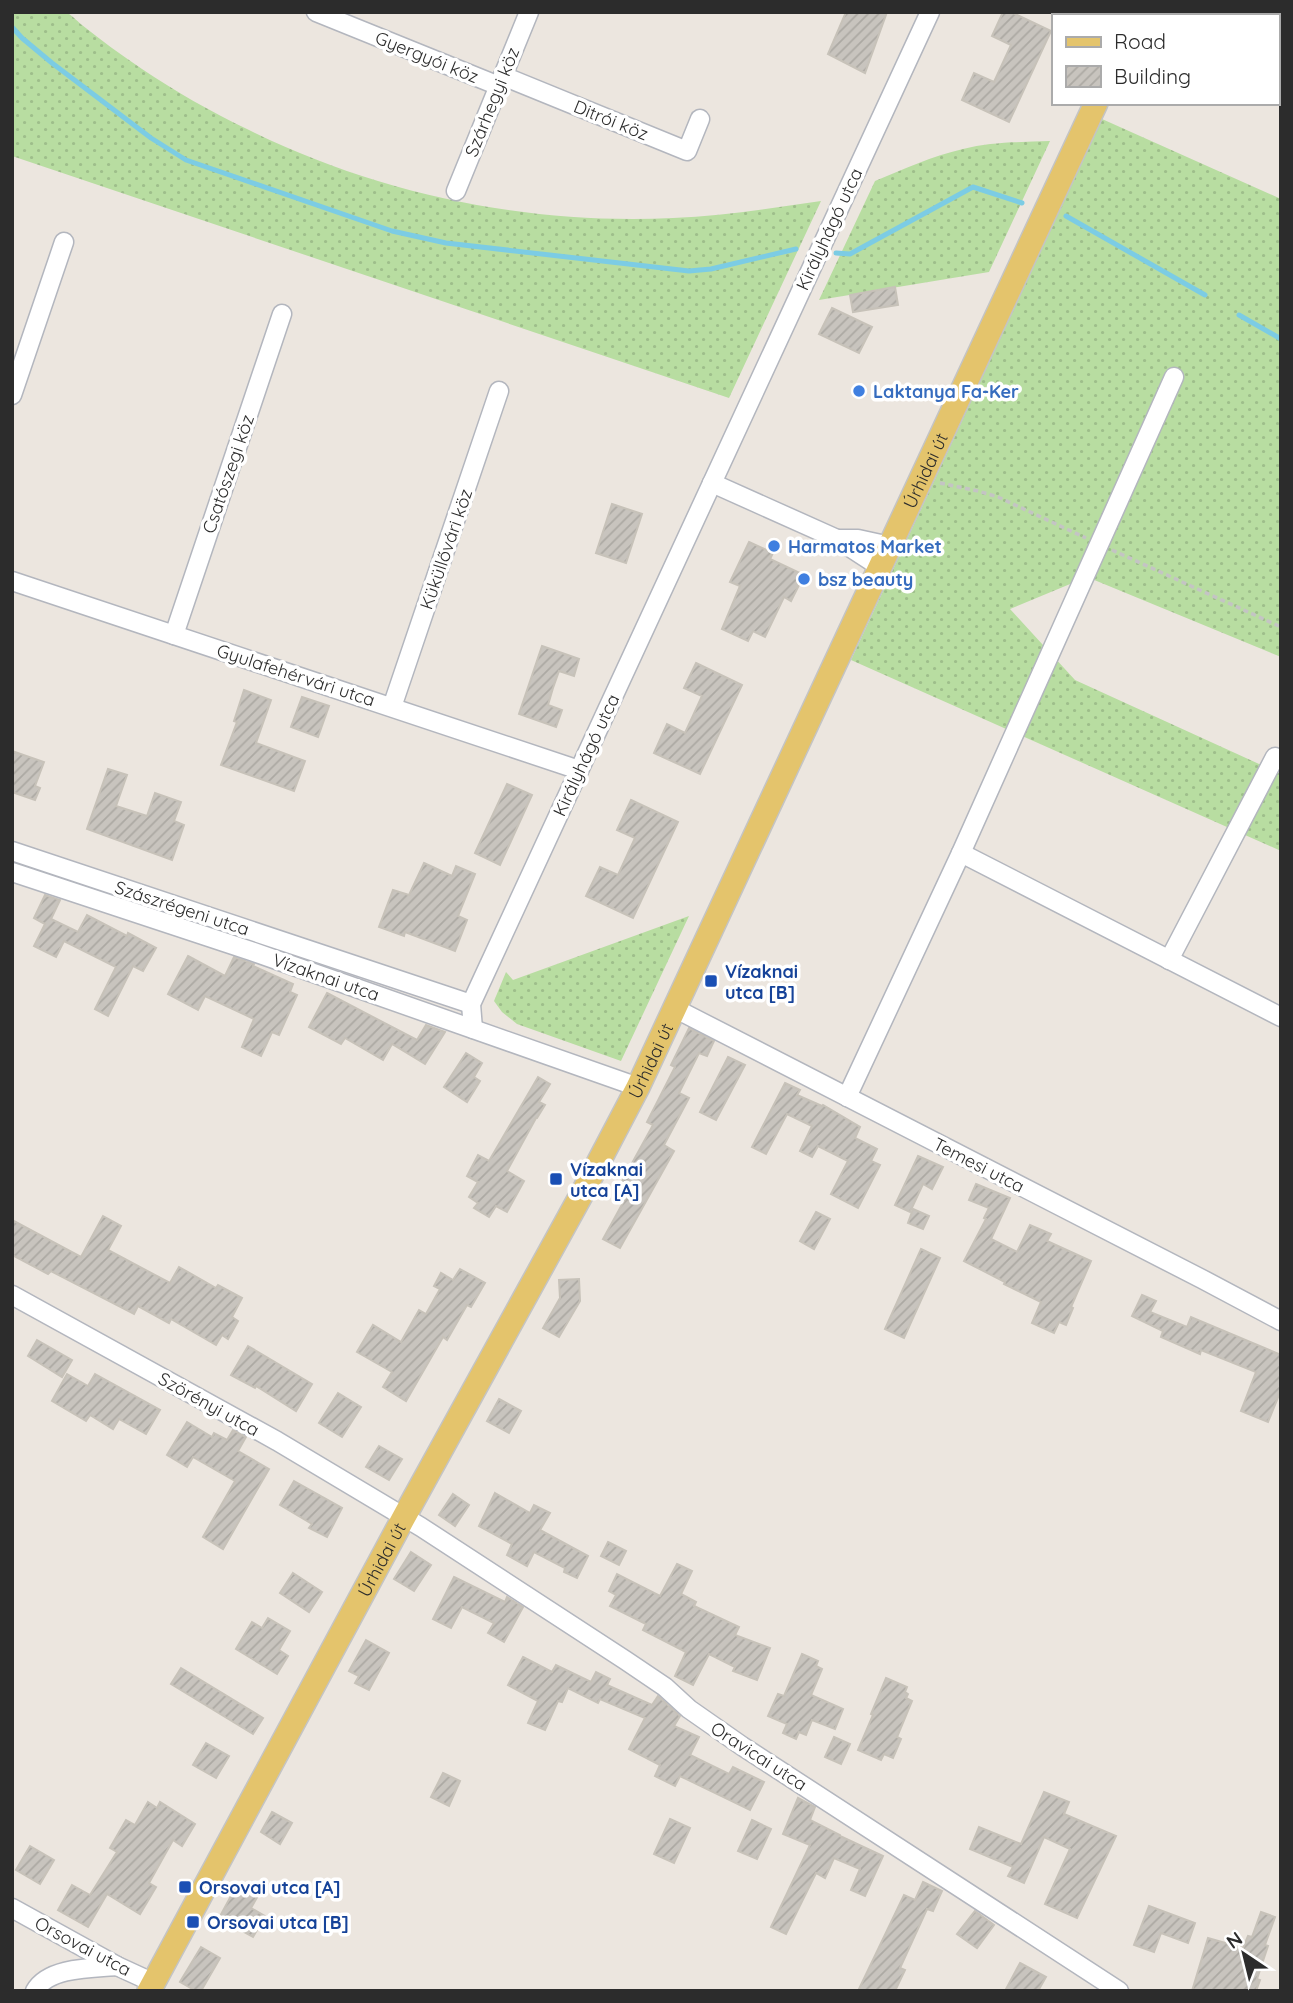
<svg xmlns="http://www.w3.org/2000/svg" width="1293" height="2003" font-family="Quicksand,sans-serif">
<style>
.grass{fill:url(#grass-dots)}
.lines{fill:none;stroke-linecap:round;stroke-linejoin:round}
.stream{stroke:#7ccce4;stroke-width:5}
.building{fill:url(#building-hatch);stroke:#c7c2b9;stroke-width:2}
.minor-casing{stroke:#b3b6be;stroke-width:21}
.major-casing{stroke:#c4c4c4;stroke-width:26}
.path{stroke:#c4c4c4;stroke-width:3.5;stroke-dasharray:5 3.5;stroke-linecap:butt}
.minor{stroke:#fff;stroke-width:18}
.major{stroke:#e4c46c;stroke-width:23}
.shop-dot{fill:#3f7fe0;stroke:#fff;stroke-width:2.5}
.transit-dot{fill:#1a4fb4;stroke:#fff;stroke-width:2.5}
.labels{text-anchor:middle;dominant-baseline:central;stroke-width:7;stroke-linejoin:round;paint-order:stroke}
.street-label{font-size:18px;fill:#2c2c2c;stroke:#fff}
.shop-label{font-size:18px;font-weight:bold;fill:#366cbe;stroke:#fff;text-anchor:start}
.transit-label{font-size:18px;font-weight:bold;fill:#164399;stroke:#fff;text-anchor:start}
</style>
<defs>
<pattern id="grass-dots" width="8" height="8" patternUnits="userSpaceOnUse" patternTransform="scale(1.75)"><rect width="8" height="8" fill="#b8dda1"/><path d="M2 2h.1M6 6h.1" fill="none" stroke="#9ebe8b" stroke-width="1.8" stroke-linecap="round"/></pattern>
<pattern id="building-hatch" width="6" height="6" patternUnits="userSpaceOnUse" patternTransform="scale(1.75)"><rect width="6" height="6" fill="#c8c4be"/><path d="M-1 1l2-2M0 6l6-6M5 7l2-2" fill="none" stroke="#aca9a3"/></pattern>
</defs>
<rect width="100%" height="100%" fill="#ece6df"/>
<g class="grass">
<path d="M12,12C26,12 52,9 65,12C71,14 77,21 82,25C101,40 121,55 142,69C175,91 211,112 247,129C378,194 527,225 673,218C723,216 772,208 821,201L729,398L12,156Z"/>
<polygon points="1102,119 1281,199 1281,657 1087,577 1010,609 1075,680 1281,774 1281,851 851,660"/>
<path d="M1050,141L989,272L819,300L875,181C904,169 932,156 963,149C991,142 1021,142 1050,141Z"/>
<polygon points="689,916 621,1061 517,1024 502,1012 494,1001 506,972 513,980"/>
</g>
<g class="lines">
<g class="stream">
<polyline points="12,27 22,38 52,63 151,138 186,160 392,231 446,243 689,271 711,269 796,249"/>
<polyline points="1066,216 1205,295"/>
<polyline points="836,253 850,254 973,187 1022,203"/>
<polyline points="1239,315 1281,339"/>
</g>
</g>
<g class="building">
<polygon points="846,12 887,12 865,73 828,54"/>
<polygon points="1003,12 1011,12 1051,31 1009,122 962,100 974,73 994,82 1011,45 992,36"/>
<polygon points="895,287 898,305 853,312 850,295"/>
<polygon points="832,308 872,327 859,353 819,334"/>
<polygon points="612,504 642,514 626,563 596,553"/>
<polygon points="749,542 773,553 770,559 804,575 791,601 784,597 765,637 753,631 748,641 722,629 740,586 730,582"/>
<polygon points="542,646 579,659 574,676 559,671 553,688 548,705 562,710 556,727 519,714"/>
<polygon points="696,663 742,685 700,774 654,753 667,724 685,733 702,696 684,688"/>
<polygon points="244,690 271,700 256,743 305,761 294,791 221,765 237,722 234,721"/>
<polygon points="302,697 329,706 318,737 291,727"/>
<polygon points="12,751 44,762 35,786 40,788 35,800 12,792"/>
<polygon points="108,769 127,775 116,806 147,816 155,793 181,802 174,821 184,825 172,860 87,829"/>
<polygon points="507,784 532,795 500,865 475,853"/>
<polygon points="631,800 678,822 633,918 586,896 600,867 618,875 635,838 617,830"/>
<polygon points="424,863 452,876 456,866 475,874 458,916 467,920 455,951 405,932 404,936 379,927 393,890 409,895"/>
<polygon points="45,895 60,900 51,919 78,932 87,915 127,936 128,933 156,948 143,971 133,966 108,1016 95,1009 116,967 64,941 56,957 34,946 45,924 34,918"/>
<polygon points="188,956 225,976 234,957 254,964 253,966 293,984 290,992 297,995 279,1035 272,1032 261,1056 242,1047 254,1019 205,996 198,1010 168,994"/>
<polygon points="327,993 417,1040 426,1025 445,1032 425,1064 392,1044 383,1060 345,1038 341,1044 309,1027"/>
<polygon points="689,1028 714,1041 707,1056 699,1053 679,1093 689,1098 664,1145 674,1151 620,1248 603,1239 630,1190 620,1185 653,1125 647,1122 675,1067 671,1065"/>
<polygon points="466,1053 482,1063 474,1077 480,1081 467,1102 444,1087"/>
<polygon points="728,1057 745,1065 716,1120 700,1112"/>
<polygon points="538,1077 550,1084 539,1102 545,1105 537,1118 536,1118 507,1171 524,1181 507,1212 496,1206 489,1217 474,1208 478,1203 469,1197 478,1182 467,1176 478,1155 489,1161"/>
<polygon points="785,1083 800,1090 797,1095 822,1106 823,1105 860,1127 855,1138 877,1149 871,1161 880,1165 858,1208 831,1194 848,1161 818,1146 812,1157 800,1151 812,1126 787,1114 766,1154 752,1147"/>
<polygon points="918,1156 943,1167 932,1189 923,1184 910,1212 895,1205"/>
<polygon points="976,1184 1010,1198 991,1239 1017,1252 1030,1225 1051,1234 1047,1241 1091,1261 1071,1307 1073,1308 1066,1325 1059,1322 1054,1333 1032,1323 1041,1302 1004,1284 1005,1282 964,1261 986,1219 984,1218 989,1208 969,1200"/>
<polygon points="913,1209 929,1216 923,1229 908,1223"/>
<polygon points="816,1212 830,1219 814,1249 800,1241"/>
<polygon points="103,1216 121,1226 108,1250 170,1283 179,1267 216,1288 218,1285 242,1298 232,1317 238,1321 228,1339 222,1335 216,1345 171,1319 169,1323 138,1306 134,1314 51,1271 48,1274 12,1255 12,1220 81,1257"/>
<polygon points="921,1249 940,1258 904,1338 885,1329"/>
<polygon points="460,1269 485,1283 471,1307 467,1305 447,1340 443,1337 406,1401 383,1387 392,1372 357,1352 373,1325 401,1342 419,1310 426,1314 440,1289 434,1286 441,1273 453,1280"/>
<polygon points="579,1279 580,1301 559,1337 543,1328 560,1298 559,1280"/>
<polygon points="1142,1295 1156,1301 1150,1312 1187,1327 1191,1317 1281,1355 1281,1390 1268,1422 1241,1411 1256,1372 1201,1350 1200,1354 1161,1337 1163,1331 1132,1316"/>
<polygon points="37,1340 72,1360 62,1377 28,1356"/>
<polygon points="248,1346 312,1384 296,1411 256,1386 255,1388 231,1375"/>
<polygon points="67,1374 88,1386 95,1374 160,1410 146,1434 119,1419 113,1429 90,1415 86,1421 52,1401"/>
<polygon points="338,1393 361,1407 342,1437 319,1423"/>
<polygon points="499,1399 521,1411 509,1433 487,1421"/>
<polygon points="187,1422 212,1437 214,1433 227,1440 233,1430 246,1437 238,1451 269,1469 223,1549 203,1537 235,1481 193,1457 187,1467 167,1455"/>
<polygon points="379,1446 402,1459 389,1480 366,1467"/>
<polygon points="294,1481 342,1508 327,1537 309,1528 312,1524 280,1505"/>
<polygon points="495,1493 530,1513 534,1505 550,1513 540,1530 588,1556 577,1578 564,1572 565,1568 534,1552 527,1566 507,1555 512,1544 479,1526"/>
<polygon points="453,1494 469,1505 455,1526 439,1515"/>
<polygon points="608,1542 626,1551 619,1565 601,1556"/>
<polygon points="411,1552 431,1565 414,1591 394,1579"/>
<polygon points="677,1564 692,1571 681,1594 696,1602 694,1606 739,1627 735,1635 770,1648 757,1680 733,1671 735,1667 709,1654 693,1685 675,1676 686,1652 643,1630 646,1624 610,1606 616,1595 609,1591 617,1574 660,1596"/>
<polygon points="293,1573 322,1592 309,1612 280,1593"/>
<polygon points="454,1577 505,1602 507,1597 523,1607 504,1642 488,1633 494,1623 462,1607 451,1628 433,1619"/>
<polygon points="268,1618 290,1631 279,1650 288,1656 277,1674 236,1649 252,1622 262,1628"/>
<polygon points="366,1640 389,1653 369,1690 355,1683 359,1676 349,1671"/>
<polygon points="802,1654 818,1661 816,1666 822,1669 811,1695 843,1709 835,1729 812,1720 806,1735 799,1732 796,1739 783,1733 787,1724 768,1716 778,1694 784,1696"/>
<polygon points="523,1657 552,1672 556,1665 591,1682 596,1672 610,1679 607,1685 652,1705 658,1696 680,1716 674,1726 699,1737 690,1755 729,1774 733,1767 764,1782 750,1810 680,1776 675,1786 655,1776 660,1765 629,1749 645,1718 600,1699 598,1703 568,1688 562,1702 558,1701 545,1730 528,1723 538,1701 508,1685"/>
<polygon points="181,1668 263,1718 253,1734 171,1684"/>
<polygon points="886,1678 907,1687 905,1692 908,1694 906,1698 912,1701 897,1737 901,1739 893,1758 884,1754 881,1760 858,1750 873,1715 871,1714"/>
<polygon points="834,1737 850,1744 841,1764 825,1757"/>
<polygon points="206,1743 229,1756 216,1778 193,1765"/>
<polygon points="443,1773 460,1781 449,1806 431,1797"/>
<polygon points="1044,1792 1069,1802 1064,1814 1116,1836 1077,1918 1045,1904 1070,1849 1044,1837 1024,1883 1008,1876 1013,1867 970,1849 979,1827 1021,1844"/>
<polygon points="798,1798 815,1807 810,1820 840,1835 840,1836 883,1856 865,1896 851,1890 860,1869 834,1858 825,1878 816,1873 786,1934 771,1927 810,1845 783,1834"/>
<polygon points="148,1802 157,1808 160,1802 195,1824 182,1846 173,1840 149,1883 156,1887 140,1914 107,1894 88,1927 58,1910 72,1885 90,1895 117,1852 110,1848 126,1820 135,1825"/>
<polygon points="272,1812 292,1823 280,1844 261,1832"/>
<polygon points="670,1819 690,1828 674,1863 654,1854"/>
<polygon points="752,1820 771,1829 757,1859 738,1851"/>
<polygon points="30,1846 54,1860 40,1884 16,1870"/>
<polygon points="923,1882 942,1891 933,1911 927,1909 900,1968 905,1970 895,1991 858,1991 904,1895 915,1900"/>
<polygon points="238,1883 259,1894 251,1908 265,1916 253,1937 219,1918"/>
<polygon points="1149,1906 1195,1923 1188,1943 1161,1933 1154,1952 1134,1945"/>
<polygon points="975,1911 994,1925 977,1948 957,1934"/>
<polygon points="1261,1912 1275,1917 1265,1945 1268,1946 1257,1979 1260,1980 1256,1991 1192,1991 1208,1938 1243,1948 1248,1936 1252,1937"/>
<polygon points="201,1947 220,1958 201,1991 196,1991 180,1982"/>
<polygon points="1020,1963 1046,1977 1038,1991 1005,1991"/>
</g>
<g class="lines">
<defs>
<g id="minor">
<polyline points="316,12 499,86"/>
<polyline points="503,76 687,151 700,119"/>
<polyline points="456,191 529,12"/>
<polyline points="12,395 64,242"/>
<polyline points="712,483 837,539 880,567"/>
<polyline points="837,539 858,539 890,546"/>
<polyline points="12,581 579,770"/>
<polyline points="174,635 282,314"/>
<polyline points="392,707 499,391"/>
<polyline points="12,851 471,1004"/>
<polyline points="961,853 1281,1017"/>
<polyline points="12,872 251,951 638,1087"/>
<polyline points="1169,960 1275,757"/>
<polyline points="676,1009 1202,1279 1281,1321"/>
<polyline points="473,1029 471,1004 930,12"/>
<polyline points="847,1097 961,853 1174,377"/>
<polyline points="12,1295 277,1441 421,1527 625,1660 665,1687 689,1709 742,1746 1119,1991"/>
<polyline points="12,1908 117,1966 154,1983"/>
<path d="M35,1991C48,1967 93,1968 117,1966"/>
</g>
<g id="major">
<polyline points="1137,16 1138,12"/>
<path id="s1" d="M149,1991L404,1517L584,1190L638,1087L1096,103"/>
</g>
</defs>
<use href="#minor" class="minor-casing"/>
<use href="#major" class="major-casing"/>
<g class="path">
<polyline points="940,483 978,491 998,497 1086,538"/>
<polyline points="1112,550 1281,627"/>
</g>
<use href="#minor" class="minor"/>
<use href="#major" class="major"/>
</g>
<g class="shop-dot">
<circle cx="859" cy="391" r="7"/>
<circle cx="774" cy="546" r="7"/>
<circle cx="804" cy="579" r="7"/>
</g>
<g class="transit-dot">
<rect x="704" y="974" width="14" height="14" rx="3.5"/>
<rect x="549" y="1172" width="14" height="14" rx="3.5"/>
<rect x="178" y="1880" width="14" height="14" rx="3.5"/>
<rect x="186" y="1915" width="14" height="14" rx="3.5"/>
</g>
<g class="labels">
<g class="street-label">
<text transform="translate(427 57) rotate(22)">Gyergyói köz</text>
<text transform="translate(492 102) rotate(-68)">Szárhegyi köz</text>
<text transform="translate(611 120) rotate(22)">Ditrói köz</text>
<text transform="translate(829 229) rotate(-65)">Királyhágó utca</text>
<text stroke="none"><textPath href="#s1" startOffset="1708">Úrhidai út</textPath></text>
<text transform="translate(228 474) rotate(-71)">Csatószegi köz</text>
<text transform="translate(446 549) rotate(-71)">Küküllővári köz</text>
<text transform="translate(296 675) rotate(18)">Gyulafehérvári utca</text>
<text transform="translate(586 755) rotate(-65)">Királyhágó utca</text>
<text transform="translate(182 908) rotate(18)">Szászrégeni utca</text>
<text transform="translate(326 977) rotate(19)">Vízaknai utca</text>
<text stroke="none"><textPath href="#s1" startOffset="1057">Úrhidai út</textPath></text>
<text transform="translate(979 1165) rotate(27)">Temesi utca</text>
<text transform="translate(209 1404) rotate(29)">Szörényi utca</text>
<text stroke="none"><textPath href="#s1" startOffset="490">Úrhidai út</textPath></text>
<text transform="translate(759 1756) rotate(33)">Oravicai utca</text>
<text transform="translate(83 1946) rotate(28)">Orsovai utca</text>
</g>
<g class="shop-label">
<text x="873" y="391">Laktanya Fa-Ker</text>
<text x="788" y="546">Harmatos Market</text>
<text x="818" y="579">bsz beauty</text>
</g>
<g class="transit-label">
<text x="725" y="971">Vízaknai<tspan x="725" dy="21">utca [B]</tspan></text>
<text x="570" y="1169">Vízaknai<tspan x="570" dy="21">utca [A]</tspan></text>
<text x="199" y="1887">Orsovai utca [A]</text>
<text x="207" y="1922">Orsovai utca [B]</text>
</g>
</g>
<rect width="1293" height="2003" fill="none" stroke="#2c2c2c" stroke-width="28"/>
<rect x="1052" y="14" width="228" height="91" fill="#ffffff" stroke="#ababab" stroke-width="2"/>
<rect x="1066" y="37" width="35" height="10" fill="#e4c46c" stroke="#ababab" stroke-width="2"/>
<text x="1114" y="49" font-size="21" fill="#2c2c2c">Road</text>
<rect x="1066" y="66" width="35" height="21" fill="url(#building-hatch)" stroke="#ababab" stroke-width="2"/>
<text x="1114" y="84" font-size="21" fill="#2c2c2c">Building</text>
<g transform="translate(1244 1954) rotate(325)" stroke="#ffffff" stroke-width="5" paint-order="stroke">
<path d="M0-5L12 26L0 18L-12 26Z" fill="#2c2c2c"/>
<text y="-10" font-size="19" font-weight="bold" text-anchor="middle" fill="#2c2c2c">N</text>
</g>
</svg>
